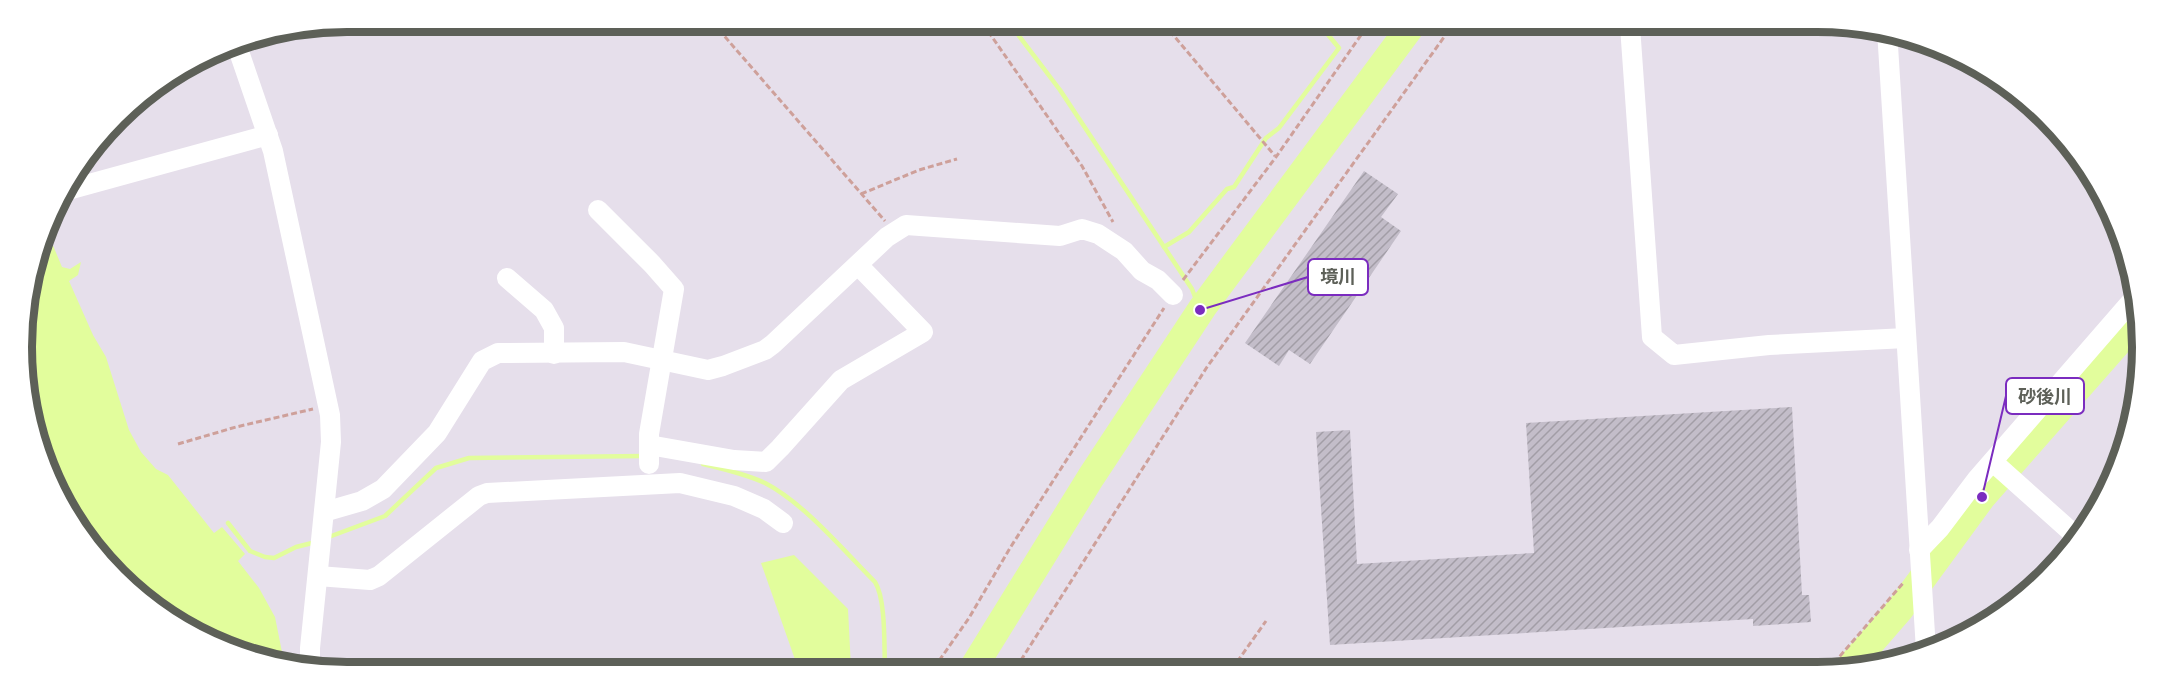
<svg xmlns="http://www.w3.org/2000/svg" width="2163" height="694" font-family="Raleway,'Noto Sans JP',sans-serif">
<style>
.water{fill:#e2fd9c}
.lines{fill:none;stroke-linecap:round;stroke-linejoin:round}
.stream{stroke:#e2fd9c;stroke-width:4.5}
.river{stroke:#e2fd9c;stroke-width:28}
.building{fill:url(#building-hatch)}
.path{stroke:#cea09a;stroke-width:3;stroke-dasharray:6 3;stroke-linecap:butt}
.minor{stroke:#fff;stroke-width:20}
.rim{fill:none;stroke:#5d6058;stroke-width:8}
.leader{fill:none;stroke:#7b2cbf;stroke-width:2}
.callout-dot{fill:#7b2cbf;stroke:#fff;stroke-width:2}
.callout{fill:#fff;stroke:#7b2cbf;stroke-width:2}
.callout-label{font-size:18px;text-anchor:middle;font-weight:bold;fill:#5d6058}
</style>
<defs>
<pattern id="building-hatch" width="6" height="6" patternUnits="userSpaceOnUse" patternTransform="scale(1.5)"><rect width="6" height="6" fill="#c3bdc9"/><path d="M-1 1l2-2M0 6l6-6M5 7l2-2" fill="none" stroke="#a29da6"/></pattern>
</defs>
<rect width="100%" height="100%" fill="#e6dfeb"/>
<g class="water">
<polygon points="47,231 62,267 70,269 81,262 78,275 69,281 93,335 106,357 129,430 141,452 156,469 168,475 214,533 222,527 245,554 238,561 259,588 275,617 285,667 166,618 76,528 32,431 24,305"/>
<polygon points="794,555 848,609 851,668 798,668 761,563"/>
</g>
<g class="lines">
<g class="stream">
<polyline points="1010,24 1060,90 1192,289 1200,310"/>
<polyline points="1164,247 1189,232 1227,189 1234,187 1266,138 1279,128 1339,48 1320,25"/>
<path d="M703,464C724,469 746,474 765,483C804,503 844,551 875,582C886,599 884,647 885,668"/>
<polyline points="228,523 250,551 265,557 274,558 296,547 316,542"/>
<polyline points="326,538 385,516 436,468 469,458 644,456"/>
</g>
<g class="river">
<polyline points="973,668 1091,477 1203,307 1412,25"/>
<polyline points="1847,670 1900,609 1982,497 2136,322"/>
</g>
</g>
<g class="building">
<polygon points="1364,171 1398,194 1381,217 1401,231 1310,364 1289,350 1279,366 1245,343"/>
<polygon points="1792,407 1802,595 1809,595 1811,622 1753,626 1753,619 1330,645 1316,432 1350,430 1357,564 1534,553 1526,423"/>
</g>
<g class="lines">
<g class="path">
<polyline points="713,23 885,221"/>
<polyline points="983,24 1082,166 1113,222"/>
<polyline points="1164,24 1275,156"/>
<polyline points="861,194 919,170 957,159"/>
<polyline points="1183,280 1276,157 1368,25"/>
<polyline points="178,444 236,427 313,409"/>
<polyline points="934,668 969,618 1010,548 1164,308"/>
<polyline points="1016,668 1207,367 1452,26"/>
<polyline points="1232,669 1266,621"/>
<polyline points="1828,670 1904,582"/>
</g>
<g class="minor">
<polyline points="1630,26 1652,337 1674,355 1769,345 1906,338"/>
<polyline points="1887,30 1926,650"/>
<polyline points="236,43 273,151 330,415 331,442 310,648 310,667"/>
<polyline points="64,191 268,135"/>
<polyline points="598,210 652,264 674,289 649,434 649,464"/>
<polyline points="507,278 544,310 554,328 554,354"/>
<polyline points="649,445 734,460 766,462 780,448 841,380 923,332 858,265"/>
<polyline points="1993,462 2077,537"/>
<polyline points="324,512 362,501 383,489 437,433 482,361 498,353 624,352 708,370 723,366 765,350 773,344 887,237 906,225 1060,236 1082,229 1098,234 1124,251 1142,271 1158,280 1173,295"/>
<polyline points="1919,550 1940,528 1977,479 2136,296"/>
<polyline points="318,576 370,580 379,576 479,496 487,493 680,483 734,496 764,509 783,523"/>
</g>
</g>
<path d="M0 0H2163V694H0ZM347 32H1817A315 315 0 0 1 2132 347V347A315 315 0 0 1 1817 662H347A315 315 0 0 1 32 347V347A315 315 0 0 1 347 32Z" fill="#fff" fill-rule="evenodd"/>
<path class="rim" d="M347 32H1817A315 315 0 0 1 2132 347V347A315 315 0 0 1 1817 662H347A315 315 0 0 1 32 347V347A315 315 0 0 1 347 32Z"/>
<path class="leader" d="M1200 310L1308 277M1982 497L2006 396"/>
<g class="callout-dot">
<circle cx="1200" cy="310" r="6"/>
<circle cx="1982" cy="497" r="6"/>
</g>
<g class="callout">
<rect x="1308" y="259" width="60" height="36" rx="6"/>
<rect x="2006" y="378" width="78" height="36" rx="6"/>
</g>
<g class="callout-label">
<text x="1338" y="283">境川</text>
<text x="2045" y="403">砂後川</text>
</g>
</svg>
